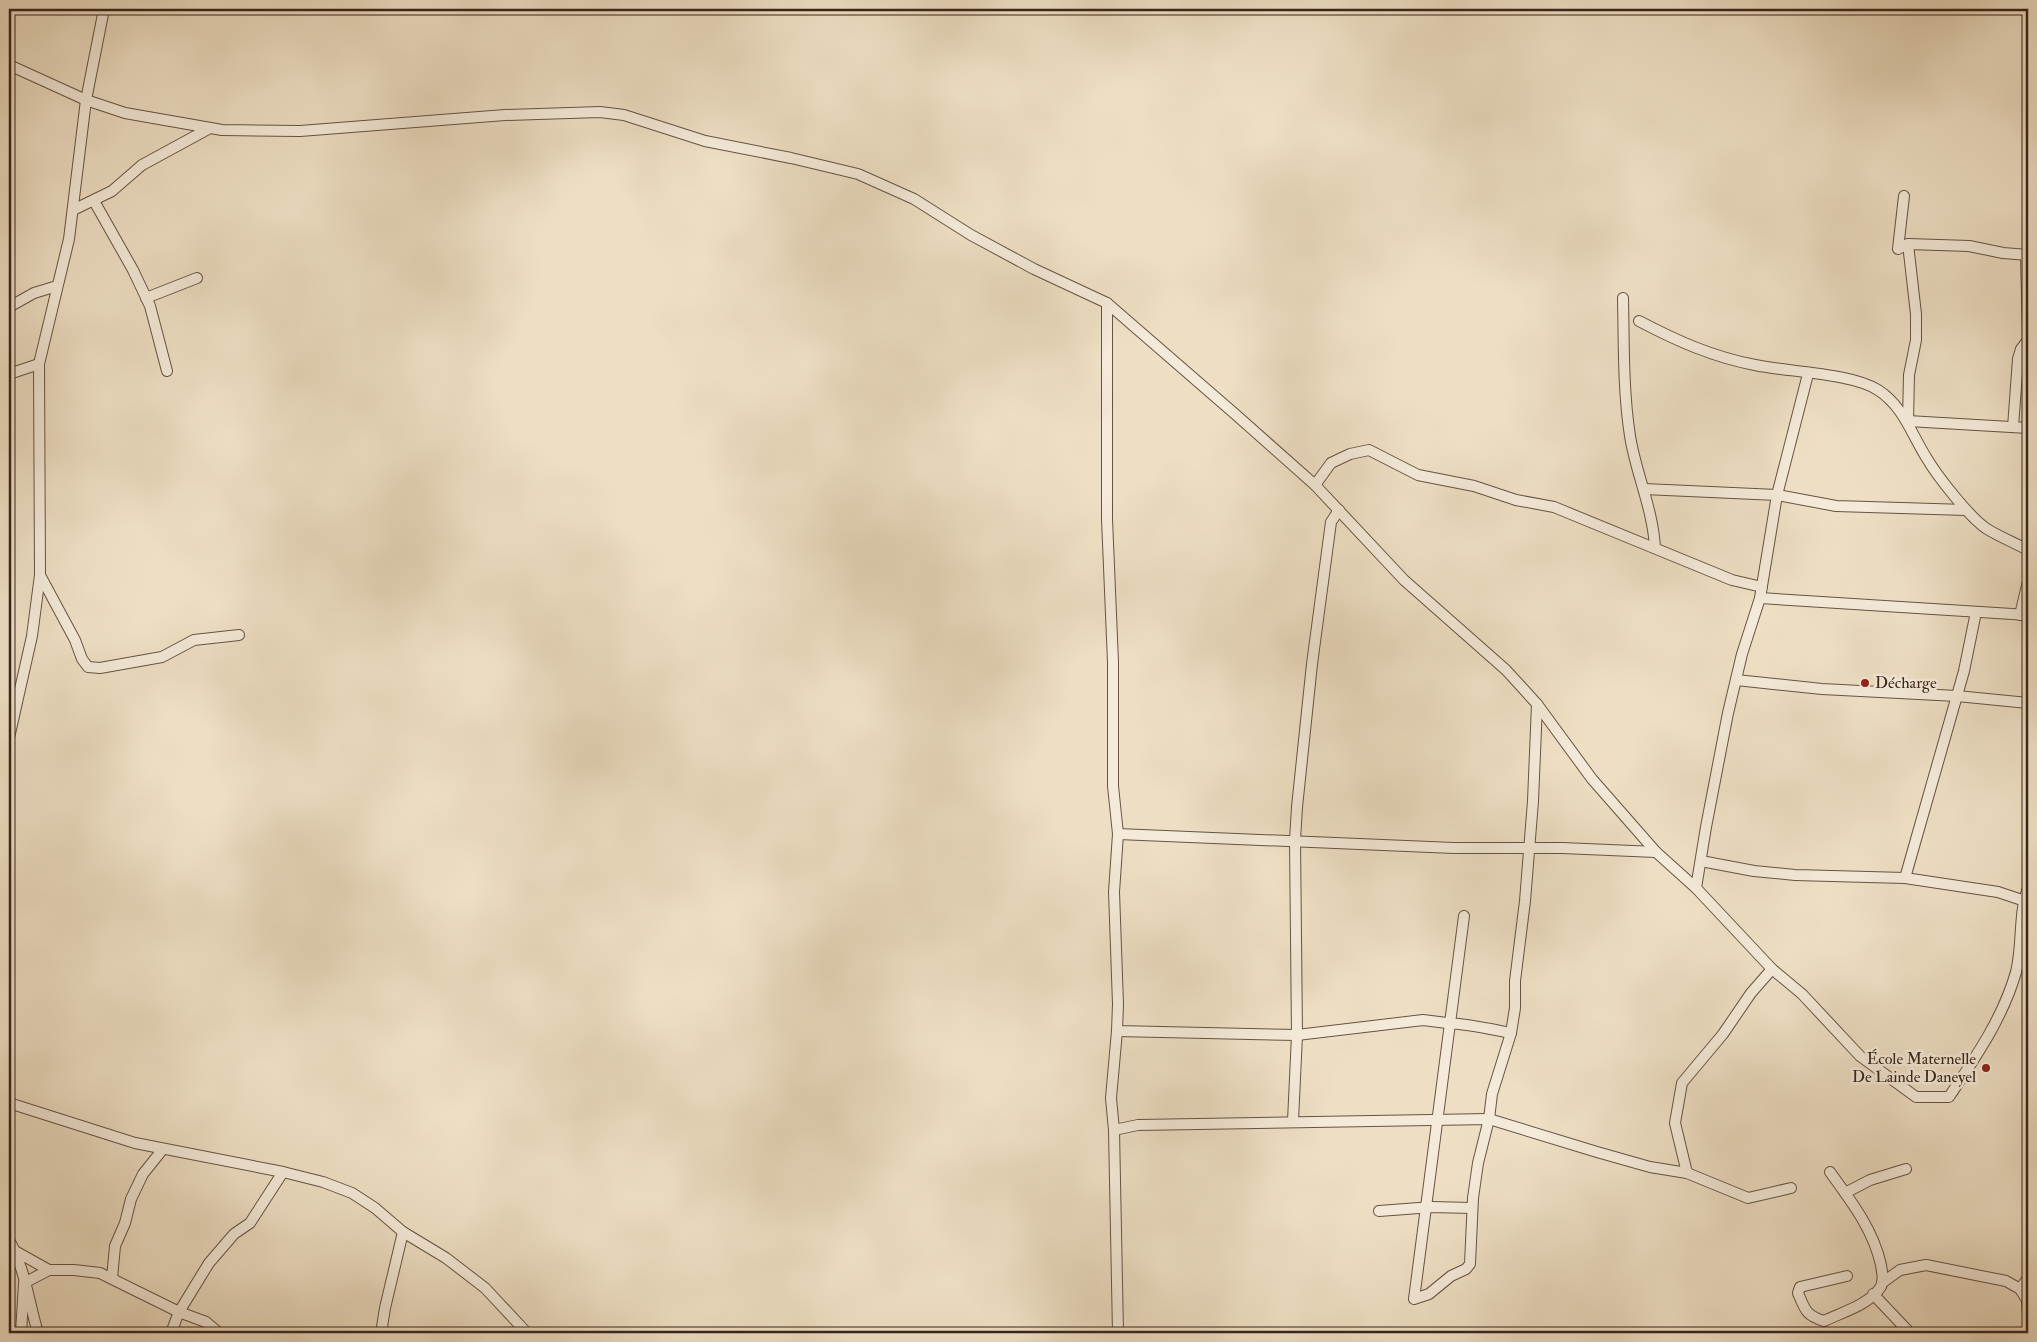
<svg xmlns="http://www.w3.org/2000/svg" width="2037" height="1342" font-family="'IM FELL Double Pica',serif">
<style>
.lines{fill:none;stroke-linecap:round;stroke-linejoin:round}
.minor-casing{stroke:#665344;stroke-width:12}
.minor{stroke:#f4ead9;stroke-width:10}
.poi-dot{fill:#8f2418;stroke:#f4ead9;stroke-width:2}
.labels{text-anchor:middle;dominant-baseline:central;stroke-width:5;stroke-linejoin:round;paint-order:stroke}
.poi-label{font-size:16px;fill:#382419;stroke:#f4ead9;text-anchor:start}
</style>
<rect width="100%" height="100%" fill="#eedfc4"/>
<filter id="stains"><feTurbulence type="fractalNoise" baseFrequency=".004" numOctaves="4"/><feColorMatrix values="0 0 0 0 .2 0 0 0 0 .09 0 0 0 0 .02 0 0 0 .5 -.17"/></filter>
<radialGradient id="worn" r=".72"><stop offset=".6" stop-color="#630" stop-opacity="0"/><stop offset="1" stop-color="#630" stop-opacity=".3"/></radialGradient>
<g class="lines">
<defs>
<g id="minor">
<path d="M9,65L86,100L125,113L222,130L300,131L505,115L600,112L624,115L705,141L791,158L858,174L914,199L971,235L1034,269L1107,303L1235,414L1315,485L1404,580L1506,670L1537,704L1592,779L1656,852L1696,888L1772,969L1802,994L1860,1056L1916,1097H1949C1975,1058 2003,1018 2016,972C2023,944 2018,915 2028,888"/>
<polyline points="1904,196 1898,249 1908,244 1916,314 1916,340 1909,375 1908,421"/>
<polyline points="94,201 133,270 150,306 167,371"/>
<polyline points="73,210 112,191 142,165 210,128"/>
<polyline points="1908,244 1969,246 2003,253 2028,255"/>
<polyline points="146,298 197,278"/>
<path d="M1623,298C1624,344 1623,391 1630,436C1636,474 1653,509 1655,548"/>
<path d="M1107,303V519L1113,662V786L1118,834L1114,892L1118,1004L1117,1031L1297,1035L1423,1020L1447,1023C1469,1024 1490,1029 1511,1033L1492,1094L1489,1119L1478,1163L1473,1198L1470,1264L1466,1269L1451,1276L1429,1294L1414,1299C1431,1171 1447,1043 1464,916"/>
<polyline points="9,307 34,293 57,286"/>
<path d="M1639,321C1677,341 1713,357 1755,365C1788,372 1852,373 1878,390C1903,406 1911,433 1926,457C1937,476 1970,518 1987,529C2000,537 2015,543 2028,550"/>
<polyline points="9,374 39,364"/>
<polyline points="1908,421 2028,428"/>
<polyline points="2013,427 2018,359 2021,349 2028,340 2026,255"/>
<polyline points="1315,485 1331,463 1350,454 1369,450 1418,475 1474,486 1516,500 1554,507 1732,580 1762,587"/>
<polyline points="1644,489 1777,495 1836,506 1966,510"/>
<polyline points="40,575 75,640 82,659 88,667 100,668 162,657 194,640 239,635"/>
<polyline points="1760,598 2028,615"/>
<polyline points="2020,615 2028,581"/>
<polyline points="1736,680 1822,689 1957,696 2028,703"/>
<polyline points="9,738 32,636 40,575 39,364 69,239 86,100 104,9"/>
<polyline points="1118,834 1454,848 1562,848 1656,852"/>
<polyline points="1701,861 1754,871 1795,875 1905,878 1998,892 2028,902"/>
<polyline points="1905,878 1964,671 1976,612"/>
<polyline points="1696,888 1706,827 1728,713 1742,654 1760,598 1777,495 1808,374"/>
<polyline points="1117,1031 1111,1098 1114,1130 1138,1125 1489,1119 1597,1152 1650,1167 1687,1173 1748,1198 1791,1188"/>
<polyline points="1511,1033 1515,1008 1515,981 1525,901 1533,801 1537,704"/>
<polyline points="9,1103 135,1143 283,1172 323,1182 352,1193 375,1208 403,1232 446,1258 485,1288 527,1333"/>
<polyline points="1293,1121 1297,1035 1295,840 1297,807 1312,664 1331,522 1339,510"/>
<polyline points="1114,1130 1118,1333"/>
<path d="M1830,1172C1851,1201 1873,1229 1881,1265C1882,1273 1885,1281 1880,1288C1868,1305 1843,1312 1824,1321C1805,1315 1805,1309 1798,1293L1800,1287L1847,1276"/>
<polyline points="1687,1173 1675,1123 1682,1083 1723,1034 1751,993 1772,969"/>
<polyline points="1845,1193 1870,1180 1906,1169"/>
<polyline points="1379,1211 1432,1207 1472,1208"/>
<path d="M9,1240C25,1268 29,1303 38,1333"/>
<polyline points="15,1251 49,1270 74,1270 100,1273 179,1312 209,1263 234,1234 250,1223 283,1172"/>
<polyline points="112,1278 115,1246 125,1223 131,1199 143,1174 163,1149"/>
<polyline points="1882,1283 1900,1270 1926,1265 2006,1281 2020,1289 2027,1300 2028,1313"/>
<polyline points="2020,1289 2028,1278"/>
<polyline points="1873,1294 1910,1333"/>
<polyline points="21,1333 24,1283 49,1270"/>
<polyline points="171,1333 179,1312 206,1322 219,1333"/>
<polyline points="381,1333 385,1308 403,1232"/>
</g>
</defs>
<use href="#minor" class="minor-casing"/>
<use href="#minor" class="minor"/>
</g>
<g class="poi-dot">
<circle cx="1865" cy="683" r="5"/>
<circle cx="1986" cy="1068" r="5"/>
</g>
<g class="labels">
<g class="poi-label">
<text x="1875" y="683">Décharge</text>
<text x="1976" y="1059" text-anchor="end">École Maternelle<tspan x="1976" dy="18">De Lainde Daneyel</tspan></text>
</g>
</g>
<rect width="2037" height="1342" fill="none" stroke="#eedfc4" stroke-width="30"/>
<rect x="10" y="10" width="2017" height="1322" fill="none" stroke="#382419" stroke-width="2.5"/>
<rect x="15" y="15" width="2007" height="1312" fill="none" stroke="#382419"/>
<rect width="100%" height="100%" filter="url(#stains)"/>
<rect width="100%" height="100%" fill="url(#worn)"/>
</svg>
